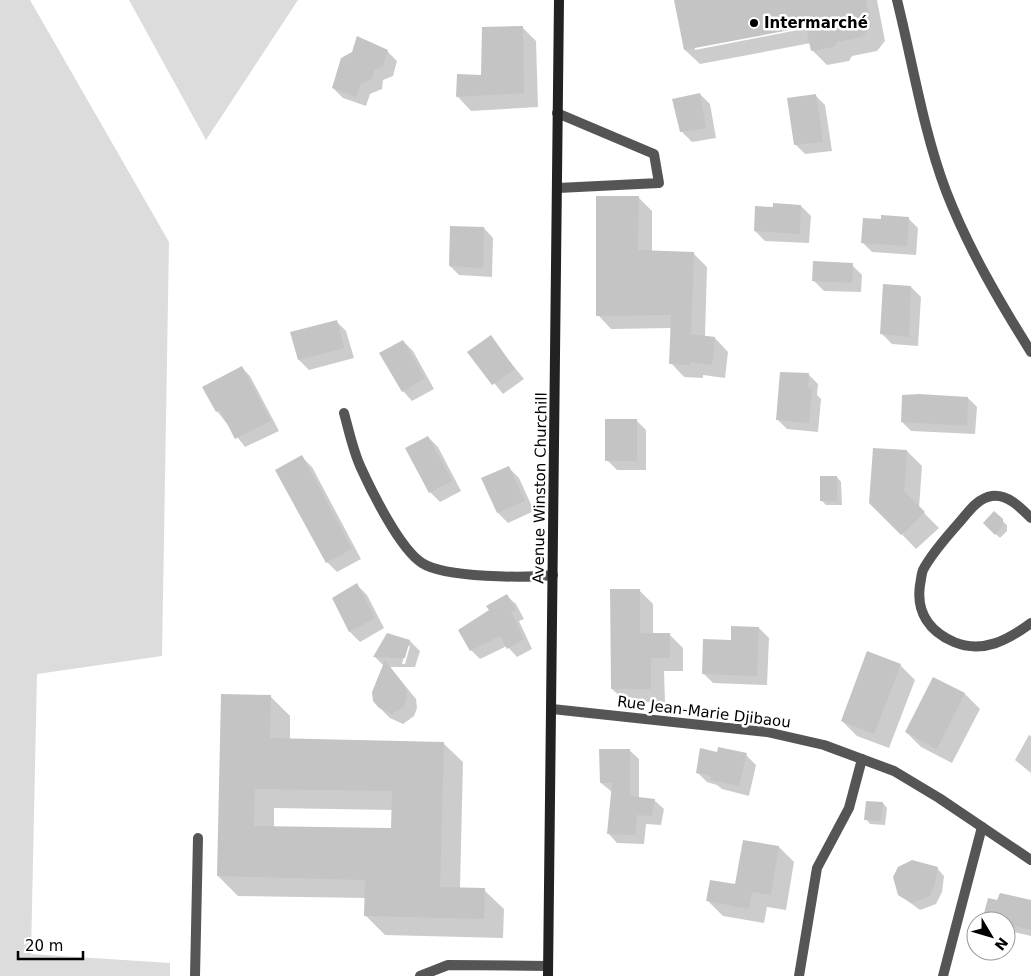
<svg xmlns="http://www.w3.org/2000/svg" width="1031" height="976" font-family="'DejaVu Sans',sans-serif">
<style>
.green{fill:#dcdcdc}
.shadow{fill:#0003;fill-rule:evenodd}
.building{fill:#c4c4c4;fill-rule:evenodd}
.lines{fill:none;stroke-linecap:round;stroke-linejoin:round}
.lane{stroke:#555;stroke-width:10}
.street{stroke:#555;stroke-width:10}
.secondary{stroke:#222;stroke-width:10}
.poi-dot{fill:#000;stroke:#fff;stroke-width:2}
.labels{text-anchor:middle;dominant-baseline:central;stroke-width:5;stroke-linejoin:round;paint-order:stroke}
.poi-label{font-size:15px;font-weight:bold;fill:#000;stroke:#fff;text-anchor:start}
.street-label{font-size:15px;fill:#000;stroke:#fff}
</style>
<rect width="100%" height="100%" fill="#fff"/>
<g class="green">
<polygon points="0,0 30,0 169,242 162,656 37,674 31,954 170,963 170,976 0,976"/>
<polygon points="129,0 298,0 206,140"/>
</g>
<g class="shadow">
<path d="M676,0H877L885,41L877,51L852,56L849,61L827,65L813,51L811,43L700,64L685,50ZM812,25L813,27L695,50V47Z"/>
<polygon points="522,27 536,41 538,107 471,111 458,97 482,76"/>
<polygon points="387,51 397,61 393,76 383,80 382,89 370,94 366,106 343,98 333,88"/>
<polygon points="700,94 710,104 716,138 692,142 682,132 673,100"/>
<polygon points="815,95 825,105 832,151 805,154 795,144"/>
<polygon points="638,197 652,211 652,252 693,253 707,267 705,337 715,338 728,352 725,378 703,375 703,378 684,377 671,363 672,328 611,329 598,315"/>
<polygon points="801,206 811,216 809,243 765,241 755,231"/>
<polygon points="908,218 918,228 916,255 872,252 863,243 882,220"/>
<polygon points="484,228 493,238 492,277 459,275 450,266"/>
<polygon points="852,265 862,275 861,292 824,291 814,281"/>
<polygon points="911,287 921,297 918,346 892,344 882,334"/>
<polygon points="336,321 346,331 354,358 309,370 299,360 291,333"/>
<polygon points="490,337 524,379 503,394 469,352"/>
<polygon points="403,341 413,351 434,389 412,401 403,391"/>
<polygon points="241,367 250,376 279,431 245,447 217,411"/>
<polygon points="809,375 818,384 817,395 821,399 818,432 787,429 778,420"/>
<polygon points="968,398 977,407 975,434 911,431 902,422"/>
<polygon points="636,420 646,430 646,470 617,470 607,460"/>
<polygon points="428,437 438,447 461,491 440,502 430,492"/>
<polygon points="907,451 922,466 919,508 939,528 916,549 871,502"/>
<polygon points="302,457 312,467 361,559 337,572 327,562 277,470"/>
<polygon points="509,468 519,478 534,511 508,523 498,513 483,479"/>
<polygon points="837,477 841,482 842,505 826,505 821,500"/>
<polygon points="994,513 1007,525 1007,531 1000,538 984,523"/>
<polygon points="357,585 367,595 384,628 360,642 350,632 334,598"/>
<polygon points="639,590 653,604 653,634 669,634 683,648 683,671 664,671 665,702 626,702 612,689"/>
<polygon points="507,596 516,604 524,619 519,621 532,649 517,657 507,646 480,659 471,650 490,610"/>
<polygon points="759,628 769,638 767,685 713,683 703,673"/>
<path d="M387,635L410,641L420,651L415,667H390L416,699L417,708L414,716L403,724L390,718L380,708L384,666L375,657ZM407,646H410L405,664H402Z"/>
<polygon points="900,665 915,680 889,748 857,736 842,721"/>
<polygon points="934,678 965,694 980,709 952,763 921,747 906,732"/>
<path d="M270,696L290,716V740L443,743L463,762L460,889L484,890L504,909L503,938L385,935L366,916V898L238,896L218,876ZM274,808L393,810V830L274,828Z"/>
<polygon points="1029,735 1031,736 1031,773 1015,760"/>
<polygon points="629,750 639,759 639,798 654,800 664,809 661,825 646,824 644,844 617,843 608,833 612,792 601,783"/>
<polygon points="718,753 746,755 756,765 749,796 722,789 717,785 707,782 697,772"/>
<polygon points="883,803 887,808 885,825 870,824 866,819"/>
<polygon points="779,847 794,862 786,910 767,907 764,923 723,916 708,901 736,885"/>
<polygon points="937,868 944,876 942,892 936,904 920,910 904,898"/>
<polygon points="998,901 1031,901 1031,936 1006,930 1006,921 987,921"/>
</g>
<g class="building">
<polygon points="674,0 866,0 871,26 862,37 837,42 834,47 811,51 806,27 684,50"/>
<polygon points="523,26 524,93 456,97 457,74 481,75 482,27"/>
<polygon points="357,36 388,50 383,66 374,70 372,79 361,84 356,97 332,88 341,58 352,52"/>
<polygon points="700,93 706,128 680,132 672,99"/>
<polygon points="816,94 823,142 794,145 787,98"/>
<polygon points="596,196 639,196 638,250 694,252 691,334 715,337 712,365 690,362 690,365 669,364 671,315 596,316"/>
<polygon points="773,203 801,205 800,234 754,231 755,206 773,207"/>
<polygon points="881,215 909,217 907,246 861,243 863,218 881,219"/>
<polygon points="450,226 484,227 483,268 449,266"/>
<polygon points="813,261 853,263 852,283 812,281"/>
<polygon points="883,284 911,286 909,337 880,334"/>
<polygon points="337,320 344,348 298,360 290,332"/>
<polygon points="491,335 515,369 492,385 467,352"/>
<polygon points="403,340 425,378 402,392 379,353"/>
<polygon points="242,366 271,421 235,439 220,410 216,412 202,387"/>
<polygon points="780,372 809,373 808,388 812,389 809,423 776,420"/>
<polygon points="919,394 968,397 967,426 901,422 902,395"/>
<rect x="605" y="419" width="32" height="42"/>
<polygon points="428,436 452,481 429,493 405,448"/>
<polygon points="873,448 907,450 904,491 925,512 901,535 869,503"/>
<polygon points="302,455 352,549 326,563 275,470"/>
<polygon points="509,466 525,501 497,513 481,478"/>
<rect x="820" y="476" width="17" height="25"/>
<polygon points="994,511 1003,519 1003,526 995,535 983,523"/>
<polygon points="357,583 375,618 349,632 332,598"/>
<polygon points="610,589 640,589 640,633 670,633 670,658 651,658 651,689 611,689"/>
<polygon points="507,594 516,610 511,612 524,639 507,649 500,636 470,651 458,630 489,610 486,606"/>
<polygon points="731,626 759,627 757,676 702,674 703,639 731,640"/>
<polygon points="387,633 410,640 405,658 373,657"/>
<polygon points="867,651 901,664 874,734 841,721"/>
<polygon points="385,660 406,688 407,697 404,706 392,714 379,708 373,701 372,692"/>
<polygon points="933,677 965,693 937,749 905,732"/>
<path d="M221,694L271,695L270,738L444,742L440,887L485,888L484,919L364,916L365,880L217,876ZM255,789L392,791L391,828L254,826Z"/>
<polygon points="718,747 747,753 739,786 710,780 711,776 696,773 700,748 717,752"/>
<polygon points="599,749 630,749 630,796 655,799 652,816 637,815 635,835 607,834 612,783 600,783"/>
<polygon points="866,801 883,802 881,821 864,820"/>
<polygon points="743,840 779,846 771,895 752,892 749,909 706,901 710,880 735,884"/>
<polygon points="912,860 938,867 935,884 929,897 911,903 898,895 893,877 898,867"/>
<polygon points="1000,893 1031,900 1031,930 1006,924 1006,921 982,921 988,898 997,900"/>
</g>
<g class="lines">
<g class="lane">
<polyline points="557,113 654,154 659,183 558,188"/>
<path d="M1031,518C1021,508 1008,494 992,496C977,498 967,514 957,525C945,539 932,553 923,570C921,575 921,581 920,585C916,612 929,631 954,642C983,654 1008,640 1031,623"/>
<polyline points="195,976 198,838"/>
<polyline points="420,976 448,965 548,966"/>
<polyline points="799,976 817,868 849,808 862,759"/>
<polyline points="943,976 982,827"/>
</g>
<g class="street">
<path d="M897,0C913,64 923,130 946,191C968,248 999,301 1031,352"/>
<path d="M344,413C349,431 353,451 361,468C372,492 400,549 422,563C445,578 525,578 553,575"/>
<polyline points="552,709 767,732 824,745 894,771 939,798 1031,860"/>
</g>
<polyline class="secondary" points="548,976 559,0"/>
</g>
<circle class="poi-dot" cx="754" cy="23" r="5"/>
<g class="labels">
<g class="poi-label">
<text x="764" y="23">Intermarché</text>
</g>
<g class="street-label">
<text transform="translate(540 488) rotate(-89)">Avenue Winston Churchill</text>
<text transform="translate(704 712) rotate(7)">Rue Jean-Marie Djibaou</text>
</g>
</g>
<g transform="translate(991 936) rotate(128)"><circle r="24" fill="#ffffff" stroke="#999999"/>
<path d="M0-4L9 19L0 12L-9 19Z" fill="#000000"/>
<text y="-8" font-size="14" font-weight="bold" text-anchor="middle" fill="#000000">N</text>
</g>
<path d="M18 951v8h65v-8" fill="none" stroke="#000000" stroke-width="2.5"/>
<text x="25" y="951" font-size="15" fill="#000000" stroke="#ffffff" stroke-width="4" paint-order="stroke">20 m</text>
</svg>
